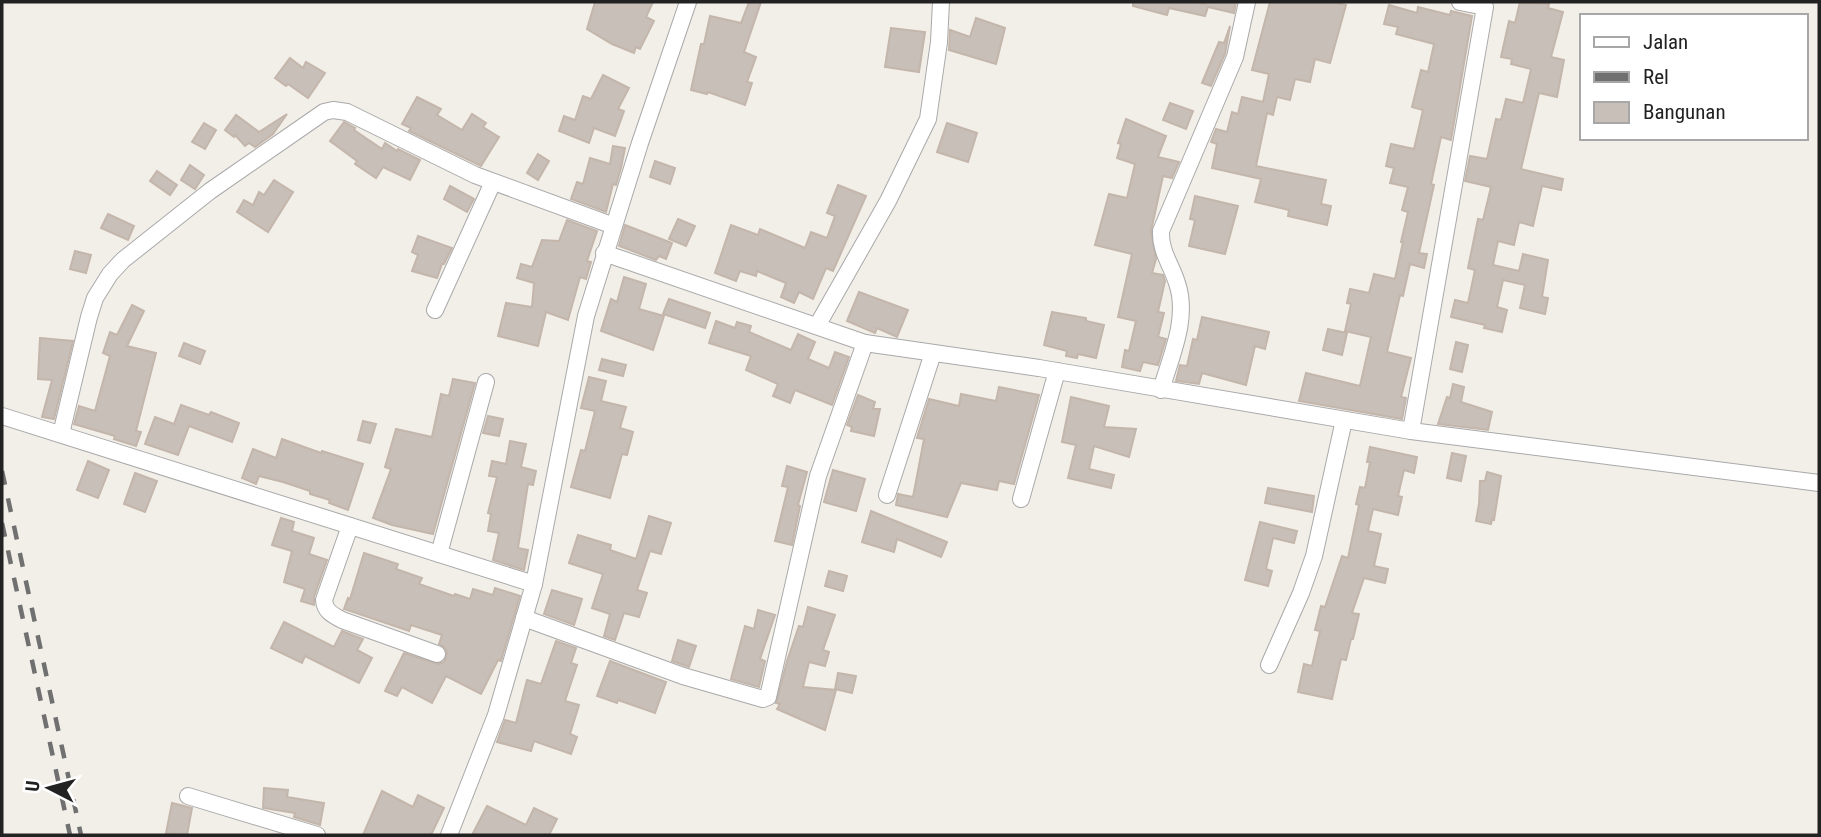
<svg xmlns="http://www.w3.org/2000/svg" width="1821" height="837" font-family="'Roboto Condensed',sans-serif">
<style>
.building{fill:#c7bfb8;stroke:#c4b6ab;stroke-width:2}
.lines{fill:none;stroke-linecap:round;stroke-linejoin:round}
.minor-casing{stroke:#a9a9a9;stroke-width:18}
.minor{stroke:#fff;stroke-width:16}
.rail{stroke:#707070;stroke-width:4.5;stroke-dasharray:14 14;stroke-linecap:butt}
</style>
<rect width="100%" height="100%" fill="#f2efe9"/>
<g class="building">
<polygon points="595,2 653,2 646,17 654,21 640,49 636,47 634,53 612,44 587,29"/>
<polygon points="749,2 761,2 744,52 756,57 747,82 752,83 745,105 708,92 707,94 691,90 701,44 704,44 710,16 741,23"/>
<polygon points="1133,2 1195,2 1205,4 1206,2 1236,2 1234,13 1208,7 1205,16 1169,8 1167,15 1133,6"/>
<polygon points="1270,2 1333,2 1346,5 1330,63 1315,59 1310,82 1295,79 1290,100 1277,97 1273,115 1267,113 1256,166 1326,180 1321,204 1331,206 1327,225 1288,216 1289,210 1255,202 1261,179 1212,168 1217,144 1211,142 1216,129 1227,132 1232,112 1238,114 1242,97 1263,102 1269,74 1252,70"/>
<polygon points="1520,2 1549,4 1548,8 1563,12 1551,57 1564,60 1557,97 1539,93 1521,169 1563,179 1561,190 1542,186 1533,226 1519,222 1514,245 1498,241 1493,265 1519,271 1523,254 1548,260 1542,297 1548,298 1545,314 1520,308 1525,285 1503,280 1497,307 1507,310 1502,332 1484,328 1485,325 1451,317 1455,300 1468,303 1475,270 1468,268 1478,219 1483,220 1491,187 1465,181 1470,156 1487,159 1496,119 1501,120 1506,99 1523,103 1531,69 1511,64 1512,59 1501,57 1509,21 1515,23"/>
<polygon points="1389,5 1417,13 1418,7 1450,15 1451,11 1472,16 1451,140 1441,137 1431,184 1434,185 1419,253 1427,254 1424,268 1410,264 1403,296 1400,295 1387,352 1411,358 1401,397 1406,398 1402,419 1299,401 1306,373 1360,386 1371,337 1345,331 1351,304 1347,303 1350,289 1369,293 1374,274 1395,279 1403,242 1401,242 1408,212 1402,210 1408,187 1390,183 1394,168 1386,166 1391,144 1414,149 1423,110 1412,107 1421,70 1428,72 1434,44 1396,34 1398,27 1384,24"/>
<polygon points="976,18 1005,28 996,64 949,50 950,30 970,37"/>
<polygon points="1230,26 1225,54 1211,86 1202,83 1219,42 1224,43"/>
<polygon points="891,28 925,32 919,72 885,67"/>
<polygon points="290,58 303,68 306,62 325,73 308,98 288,84 286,86 275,78"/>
<polygon points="603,75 629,88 618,109 624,111 615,136 594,128 589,143 559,131 564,116 575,120 583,96 591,99"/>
<polygon points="417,97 441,109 437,115 462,130 472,114 486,123 483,127 499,137 481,166 409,131 411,128 402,124"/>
<polygon points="1170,103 1193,111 1186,129 1163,120"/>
<polygon points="287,114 273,134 255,147 249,143 245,146 235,135 234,137 225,130 236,115 259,132"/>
<polygon points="1126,119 1166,136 1158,157 1179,162 1172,178 1163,176 1151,231 1156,259 1152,273 1163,275 1165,281 1158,312 1164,313 1158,337 1166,339 1158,365 1143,362 1140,371 1122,367 1125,350 1129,351 1136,321 1118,317 1132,254 1095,245 1109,194 1127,198 1135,164 1117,158 1121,144 1118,143"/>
<polygon points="344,122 355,128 354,130 382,149 385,143 397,151 398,149 420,160 410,180 383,167 376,178 355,164 357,161 330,141"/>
<polygon points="204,123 216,130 205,149 192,142"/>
<polygon points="947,123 977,133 968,162 937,152"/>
<polygon points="613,146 625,148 621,168 616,185 613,184 606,212 571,199 577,182 583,184 590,158 610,164"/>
<polygon points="538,154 549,161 538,180 527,173"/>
<polygon points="655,161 675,168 670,184 650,177"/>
<polygon points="190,165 204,175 195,189 181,180"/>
<polygon points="157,171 177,185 170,195 150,181"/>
<polygon points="274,180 293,192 268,232 237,212 244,200 253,205 259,192 264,195"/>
<polygon points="838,185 866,196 833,271 826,268 813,299 799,292 794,303 781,297 786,283 757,271 756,276 740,271 736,281 715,273 731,225 758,235 760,229 805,248 811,232 827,238 835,216 827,213"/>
<polygon points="450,186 474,199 467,212 444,199"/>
<polygon points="1195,196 1238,206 1225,254 1189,246 1195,220 1190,219"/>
<polygon points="108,214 134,226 128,240 101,228"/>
<polygon points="678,219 695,226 686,246 669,239"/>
<polygon points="567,220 597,231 587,261 591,262 586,279 580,277 568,320 546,312 538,346 498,336 506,303 532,307 534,283 517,278 521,264 532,267 542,240 559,241"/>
<polygon points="625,225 672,243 666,259 659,256 656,260 619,246"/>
<polygon points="418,236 452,248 444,264 442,264 437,278 412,271 418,255 412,252"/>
<polygon points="75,251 91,255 86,273 70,269"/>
<polygon points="624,277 646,284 639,309 664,316 653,350 601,331 611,299 617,302"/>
<polygon points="859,292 908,310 897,337 877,328 875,333 847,321"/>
<polygon points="669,299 710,313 705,328 663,314"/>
<polygon points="132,305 144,311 127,346 156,353 136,431 141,432 136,446 114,439 115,436 74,424 79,406 95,411 110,356 103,353 110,332 117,335"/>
<polygon points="1052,312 1086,318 1086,321 1104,325 1096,358 1078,354 1077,358 1066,356 1067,351 1044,345"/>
<polygon points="1202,317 1269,332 1265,349 1255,346 1246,385 1202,373 1199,384 1176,381 1180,365 1187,366 1193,339 1197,340"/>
<polygon points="716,321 735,328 737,322 751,326 749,332 791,350 798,334 815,342 808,359 829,368 835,352 849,357 832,405 795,390 790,403 773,396 778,384 746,370 751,356 709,343"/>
<polygon points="1328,329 1347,333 1342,355 1323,350"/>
<polygon points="40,338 73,341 54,419 42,417 52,380 38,379"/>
<polygon points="1456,342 1468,345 1462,372 1450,369"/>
<polygon points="184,343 205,351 200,364 179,356"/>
<polygon points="602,359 626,365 623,376 599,370"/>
<polygon points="589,377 606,381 601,401 626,407 620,428 633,432 627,455 622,454 610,498 571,487 581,450 585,451 595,411 581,408"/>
<polygon points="453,379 475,383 433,534 392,525 373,518 391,469 385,467 396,429 432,437 441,394 449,396"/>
<polygon points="1453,384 1464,387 1461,402 1492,412 1488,430 1438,424 1447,397 1450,398"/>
<polygon points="999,387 1039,395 1014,484 999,481 997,490 961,483 947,517 896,505 898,494 913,497 924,439 917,438 929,399 959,406 961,394 996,401"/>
<polygon points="858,395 875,402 873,409 880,409 874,436 851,431 852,427 847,425"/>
<polygon points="1071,397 1109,406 1104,427 1136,429 1129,457 1094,446 1089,469 1114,475 1111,488 1068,478 1076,445 1062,442"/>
<polygon points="181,405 209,415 211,412 239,423 232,442 189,426 178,455 145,444 155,417 174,424"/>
<polygon points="488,416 503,419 499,436 483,433"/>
<polygon points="363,421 376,424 370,443 358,440"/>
<polygon points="282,439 321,453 322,451 363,464 348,510 329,503 330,500 310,494 310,491 283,482 259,476 256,484 242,478 253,449 276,458"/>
<polygon points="510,441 526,444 521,467 536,471 533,485 528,484 518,548 528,550 524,570 493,560 499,533 488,531 491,514 488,513 497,477 489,476 492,461 506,464"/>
<polygon points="1370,447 1417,457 1414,473 1404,470 1398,496 1402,497 1398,515 1373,509 1368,531 1381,534 1374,566 1388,569 1385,583 1364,578 1352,613 1359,614 1353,639 1351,639 1346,660 1341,659 1332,699 1298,692 1304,664 1312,666 1320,631 1315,630 1321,606 1325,607 1342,556 1348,558 1359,505 1356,504 1360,487 1365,488 1370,462 1367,462"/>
<polygon points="1452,453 1466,456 1461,481 1447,478"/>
<polygon points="88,461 109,470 98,498 77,490"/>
<polygon points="787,466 807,472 798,505 800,506 792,545 775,541 788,487 782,486"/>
<polygon points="833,470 865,479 856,511 824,502"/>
<polygon points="1487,472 1501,476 1494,520 1492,519 1491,524 1476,521 1479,504 1480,481 1485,481"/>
<polygon points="135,473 157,481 145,512 124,504"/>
<polygon points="1268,488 1314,496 1312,512 1265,503"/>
<polygon points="871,511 947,542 941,557 897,539 894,552 862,542"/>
<polygon points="649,516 671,523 661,554 650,551 637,590 647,593 639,617 624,613 615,640 604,636 610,614 592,608 603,574 569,563 578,535 611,545 610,550 636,559"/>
<polygon points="281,518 294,522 292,531 314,538 309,554 327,560 314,597 314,605 301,601 305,589 284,582 292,551 272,545"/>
<polygon points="1260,522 1297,531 1294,543 1273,538 1266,569 1272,571 1268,586 1245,580"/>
<polygon points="364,553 398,564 396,569 422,578 419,584 454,596 455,594 470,599 473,589 493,595 495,588 520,596 501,661 498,660 481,694 446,676 432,703 402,687 397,696 385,691 404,653 438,664 444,662 447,653 444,647 439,644 442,635 411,625 409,631 344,609 348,598 350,599"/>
<polygon points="829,571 847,576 843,591 825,586"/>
<polygon points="552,590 582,599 574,625 544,614"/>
<polygon points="808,607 835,615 823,650 829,652 825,666 809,662 803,687 836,690 825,730 777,709 780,704 776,703 787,661 799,626 803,627"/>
<polygon points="758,610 775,615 760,659 765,661 759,687 731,679 745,626 754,629"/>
<polygon points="284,622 334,647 342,631 363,639 357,650 372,658 359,683 305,656 302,663 271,648"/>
<polygon points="678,640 696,646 689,667 672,661"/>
<polygon points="556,641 576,648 571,663 577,665 565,701 579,705 570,734 577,737 571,754 534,741 531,751 497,742 505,720 516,723 527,680 541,684"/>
<polygon points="610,661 666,682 655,713 618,700 617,703 597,696"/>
<polygon points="838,673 856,676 852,693 835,689"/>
<polygon points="264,788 288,790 287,797 324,803 320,825 294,817 295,813 263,808"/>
<polygon points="382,791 413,807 418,795 444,808 431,835 363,835"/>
<polygon points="172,803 192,808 187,835 166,833"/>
<polygon points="487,806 526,825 534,808 557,819 549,835 472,835"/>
</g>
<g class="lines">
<defs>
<g id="minor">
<polyline points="604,253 865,343 1039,368 1411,431 1819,483"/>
<polyline points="435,310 493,182"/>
<polyline points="817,326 888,201 928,119 939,42 941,2"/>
<path d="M1161,390C1171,356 1189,318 1177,283C1171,264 1160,251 1161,231L1235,57L1247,2"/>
<polyline points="2,416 534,584 586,316 640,143 688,2"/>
<polyline points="1411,431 1485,7 1460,2"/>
<polyline points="61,434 89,317 95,298 110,274 123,260 210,191 324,112 333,110 347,112 475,175 614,226"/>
<polyline points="887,495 933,353"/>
<polyline points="1021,499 1057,371"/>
<path d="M350,526L324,600C325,612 333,615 342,620L437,654"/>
<polyline points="439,554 486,382"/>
<polyline points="524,618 683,676 763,699 768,697 818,476 865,343"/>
<polyline points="1269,665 1301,593 1314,556 1344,420"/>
<polyline points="188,796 317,835"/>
<polyline points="449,835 496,715 534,584"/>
</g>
</defs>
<use href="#minor" class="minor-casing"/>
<use href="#minor" class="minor"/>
<g class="rail">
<polyline points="2,471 81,835"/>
<polyline points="2,523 70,835"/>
</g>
</g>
<rect width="1821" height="837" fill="none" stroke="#222222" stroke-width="7"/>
<rect x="1580" y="14" width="228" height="126" fill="#ffffff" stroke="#a7a7a7" stroke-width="2"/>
<rect x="1594" y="37" width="35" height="10" fill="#ffffff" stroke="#a7a7a7" stroke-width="2"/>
<text x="1643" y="49" font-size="21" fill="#222222">Jalan</text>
<rect x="1594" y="72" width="35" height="10" fill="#707070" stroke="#a7a7a7" stroke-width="2"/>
<text x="1643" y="84" font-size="21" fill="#222222">Rel</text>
<rect x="1594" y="102" width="35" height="21" fill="#c7bfb8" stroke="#a7a7a7" stroke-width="2"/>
<text x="1643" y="119" font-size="21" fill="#222222">Bangunan</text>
<g transform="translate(49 788) rotate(276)" stroke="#ffffff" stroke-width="5" paint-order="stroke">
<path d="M0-5L12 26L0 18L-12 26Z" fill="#222222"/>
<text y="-10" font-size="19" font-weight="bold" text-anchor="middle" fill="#222222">U</text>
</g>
</svg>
